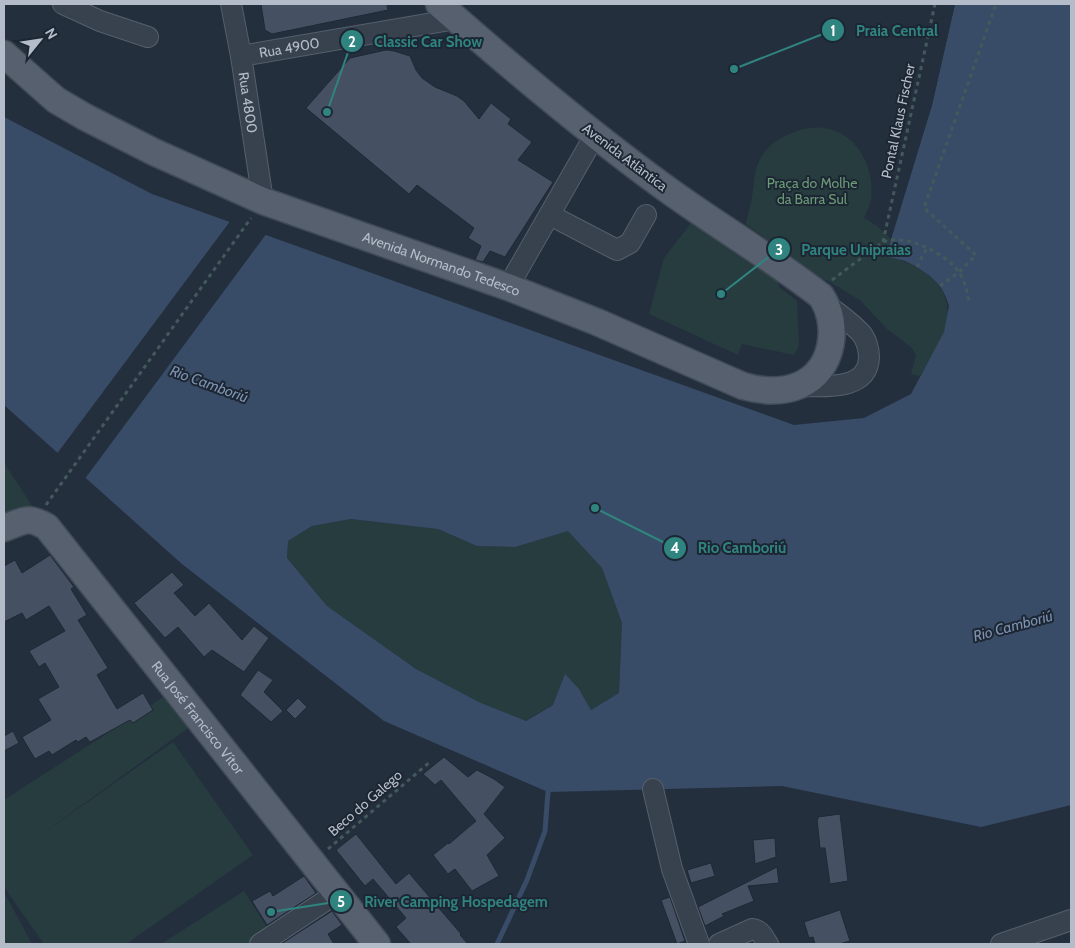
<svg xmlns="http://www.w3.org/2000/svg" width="1075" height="948" font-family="Cabin,sans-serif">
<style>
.green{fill:#263c3f}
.water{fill:#394c67;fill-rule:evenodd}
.pier{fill:#242f3e}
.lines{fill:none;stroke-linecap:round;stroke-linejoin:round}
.stream{stroke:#394c67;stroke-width:5}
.building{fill:#455162;stroke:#1f2835}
.minor-casing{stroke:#565f6c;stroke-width:22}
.major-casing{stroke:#414a57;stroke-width:29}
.path{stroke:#44595c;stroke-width:3;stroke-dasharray:4 4;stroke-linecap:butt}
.minor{stroke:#38414e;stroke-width:20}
.major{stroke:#56606e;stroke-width:26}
.labels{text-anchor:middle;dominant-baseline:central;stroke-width:4;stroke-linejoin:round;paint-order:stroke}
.street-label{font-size:14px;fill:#b4bcc9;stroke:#1d2633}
.park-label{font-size:14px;fill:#6b9a76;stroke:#1d2633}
.water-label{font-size:15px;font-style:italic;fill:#7c92b1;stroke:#1d2633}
.leader{fill:none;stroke:#308480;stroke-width:2}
.callout-dot{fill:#308480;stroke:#1d2633;stroke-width:2}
.mark-label{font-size:15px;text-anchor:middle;font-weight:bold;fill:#fff}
.callout-label{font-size:15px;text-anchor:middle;font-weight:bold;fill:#308480;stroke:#1d2633;stroke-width:4;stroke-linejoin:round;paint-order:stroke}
</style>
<rect width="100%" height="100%" fill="#242f3e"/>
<g class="green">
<path d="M808,128C813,128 819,127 824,128C858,133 875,168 871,200C870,206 866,212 864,218L877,226L891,239L888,249L889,257C926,266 959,290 944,332C939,347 928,362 920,376L911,374L916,356L912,348L887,329L860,300L830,282L818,277L746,224C748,213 752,201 753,189C754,184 754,179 755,174C760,146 783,134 808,128Z"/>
<polygon points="694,219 776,271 779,287 797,301 799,346 794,355 742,344 738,355 649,314 664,258"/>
<polygon points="4,463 33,507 4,518"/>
<polygon points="351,519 438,529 477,546 515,547 568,530 602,568 622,623 619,693 591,710 579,689 525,721 481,703 416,669 327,606 287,558 288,541 312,526"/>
<polygon points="168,694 191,726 42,834 173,742 253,855 126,944 44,944 4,887 4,800"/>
<polygon points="244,891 270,932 251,944 161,944"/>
<polygon points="4,892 32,944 4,944"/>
</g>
<path class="water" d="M955,4H1071V805L981,827L782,786L548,792L384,721L182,564L4,405V117L152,194L794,425L864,418L911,394L944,332L949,306L946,297L940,286L930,276L917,267L905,261L889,257L888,249L932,105ZM351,519L438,529L477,546L515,547L568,531L602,568L622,623L619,693L591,710L579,689L565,674L553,705L526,721L481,703L416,669L327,606L287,558L288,541L312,526Z"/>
<g class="pier">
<polygon points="952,4 955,4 932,105 891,239 889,237 930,104"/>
<polygon points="231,220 267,233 84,480 56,455"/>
</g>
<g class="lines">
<polyline class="stream" points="497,944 527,880 545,831 548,792 552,786"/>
</g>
<g class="building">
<polygon points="261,4 387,4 388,10 272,34 265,30"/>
<polygon points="386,50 394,51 410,56 416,70 422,78 435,87 457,96 464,101 479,119 491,103 511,119 508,124 532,142 518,160 553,182 505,257 490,251 483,262 475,260 481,246 468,238 474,228 417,185 409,194 306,108 350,58"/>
<polygon points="50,555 74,587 71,589 87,615 78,620 108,668 97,675 117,709 143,693 153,710 133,723 130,720 90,742 86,737 78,742 76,740 52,755 49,751 35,759 22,737 51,720 38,699 59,687 45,663 39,667 29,651 65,631 49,606 26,620 22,613 4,622 4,566 15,560 22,573"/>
<polygon points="172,572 184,585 174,593 195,616 209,603 242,640 254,626 269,638 244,672 212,650 204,657 178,627 165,638 134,603"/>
<polygon points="258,670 273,680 264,692 283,711 271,722 240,695"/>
<polygon points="298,698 307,707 295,719 286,710"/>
<polygon points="13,731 19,743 4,751 4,736"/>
<polygon points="444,757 468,777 477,770 494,779 505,787 484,814 505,838 487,855 499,876 472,891 455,869 448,874 433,855 448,843 449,844 476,821 441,780 435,785 423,774"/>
<polygon points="840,814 848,881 830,884 825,848 820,848 817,819 818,819 818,817"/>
<polygon points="356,834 396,884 409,873 461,934 460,935 468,944 411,944 396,927 406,918 373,879 365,886 336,850"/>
<polygon points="775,838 776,857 755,864 753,840"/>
<polygon points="711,863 715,876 691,883 687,870"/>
<polygon points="777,867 779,883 748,886 754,901 722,914 724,916 705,926 698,907"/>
<polygon points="304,876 316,893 267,925 252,901 270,891 273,896"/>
<polygon points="670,897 685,941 677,944 661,900"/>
<polygon points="840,910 850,941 839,944 815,944 813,937 809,938 804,922"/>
<polygon points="332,911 342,925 328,934 334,944 281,944"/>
</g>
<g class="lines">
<defs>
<g id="minor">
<polyline points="63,4 100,21 148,37"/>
<path id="s1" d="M231,4L241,56L263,201"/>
<path id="s2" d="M241,56L456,19"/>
<polyline points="550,215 617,250 630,243 646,215"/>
<polyline points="508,287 595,135"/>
<path d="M798,386C822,386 868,392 869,357C869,349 866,338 860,332C850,322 838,313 827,305"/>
<polyline points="653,789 672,869 699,944"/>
<polyline points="260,944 337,893"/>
<path d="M719,944L752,929C761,930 763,937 768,944"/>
<polyline points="1001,944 1071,920"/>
</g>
<g id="major">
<path id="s3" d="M4,54L56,100L85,117L154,152L263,201L508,287L597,322L743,386C761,391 782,393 800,385C834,370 840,324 821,296C772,258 718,226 668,190C588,132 513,69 439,4"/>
<path id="s4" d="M4,528C24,521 27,515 47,527L377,944"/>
</g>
</defs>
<use href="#minor" class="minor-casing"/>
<use href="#major" class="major-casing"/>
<g class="path">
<polyline points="883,242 935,4"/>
<polyline points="917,267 927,247"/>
<path d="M832,280L883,242C906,233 945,253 959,272C965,281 967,291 969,302"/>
<polyline points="940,286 959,272 976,255 924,208 996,4"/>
<polyline points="46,505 251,218"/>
<polyline points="328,849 431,761"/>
</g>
<use href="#minor" class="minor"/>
<use href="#major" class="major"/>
</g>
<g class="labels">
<g class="street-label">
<text stroke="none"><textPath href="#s2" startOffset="49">Rua 4900</textPath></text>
<text stroke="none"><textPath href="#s1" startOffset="100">Rua 4800</textPath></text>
<text transform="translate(898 121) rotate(-78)">Pontal Klaus Fischer</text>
<text transform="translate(625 157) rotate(37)">Avenida Atlântica</text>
<text stroke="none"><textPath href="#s3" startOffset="489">Avenida Normando Tedesco</textPath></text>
<text stroke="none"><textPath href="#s4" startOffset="289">Rua José Francisco Vítor</textPath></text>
<text transform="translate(365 803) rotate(-41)">Beco do Galego</text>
</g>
<g class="park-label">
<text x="812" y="183">Praça do Molhe<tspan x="812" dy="16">da Barra Sul</tspan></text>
</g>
<g class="water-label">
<text transform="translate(209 384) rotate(20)">Rio Camboriú</text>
<text transform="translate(1013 626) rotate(-15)">Rio Camboriú</text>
</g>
</g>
<path class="leader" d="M734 69L833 30M327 112L352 41M721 294L779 249M595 508L675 548M271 912L341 901"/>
<g class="callout-dot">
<circle cx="734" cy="69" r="5"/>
<circle cx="327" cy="112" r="5"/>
<circle cx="721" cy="294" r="5"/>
<circle cx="595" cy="508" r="5"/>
<circle cx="271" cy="912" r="5"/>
<circle cx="833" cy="30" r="12"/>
<circle cx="352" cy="41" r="12"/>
<circle cx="779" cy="249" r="12"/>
<circle cx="675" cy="548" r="12"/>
<circle cx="341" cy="901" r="12"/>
</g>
<g class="mark-label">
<text x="833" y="36">1</text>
<text x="352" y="47">2</text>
<text x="779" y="255">3</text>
<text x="675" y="553">4</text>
<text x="341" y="907">5</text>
</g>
<g class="callout-label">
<text x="897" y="36">Praia Central</text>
<text x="428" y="47">Classic Car Show</text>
<text x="856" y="255">Parque Unipraias</text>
<text x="742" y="553">Rio Camboriú</text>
<text x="456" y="907">River Camping Hospedagem</text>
</g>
<rect width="1075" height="948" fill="none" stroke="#b4bcc9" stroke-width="10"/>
<g transform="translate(40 40) rotate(60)" stroke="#1d2633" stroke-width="4" paint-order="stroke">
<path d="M0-4L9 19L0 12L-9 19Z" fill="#b4bcc9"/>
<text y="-8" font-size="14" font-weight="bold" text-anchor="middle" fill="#b4bcc9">N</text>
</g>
</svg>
